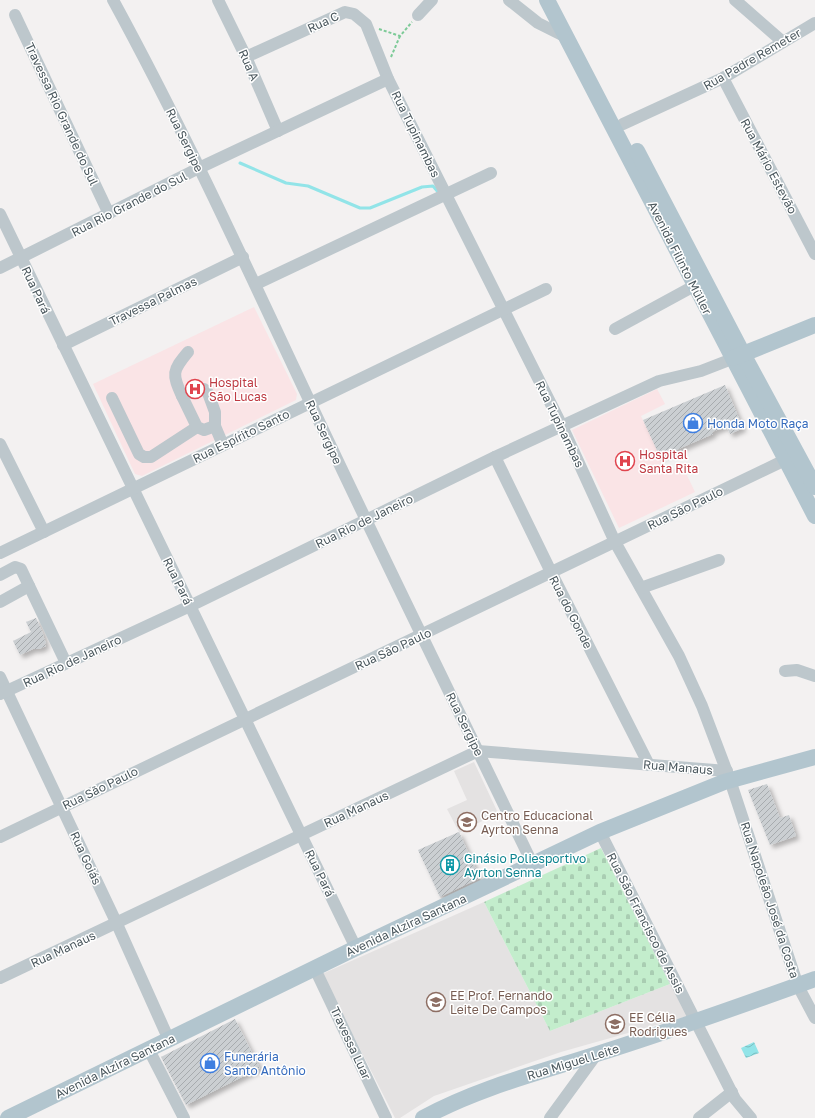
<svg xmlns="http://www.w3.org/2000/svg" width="815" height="1118" font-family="'Golos Text',sans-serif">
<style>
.education{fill:#e4e2e2}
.medical{fill:#fae4e6}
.cemetery{fill:url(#cemetery-stones)}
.water{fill:url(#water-waves)}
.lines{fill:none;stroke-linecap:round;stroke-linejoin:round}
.stream{stroke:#92e4e8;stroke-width:3}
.building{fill:url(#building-hatch);filter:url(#shadow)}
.path{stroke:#7cca97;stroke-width:2;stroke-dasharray:3 2;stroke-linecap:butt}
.minor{stroke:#bdc7cc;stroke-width:12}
.major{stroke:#b2c5ce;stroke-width:16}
.labels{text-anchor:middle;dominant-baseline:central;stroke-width:3;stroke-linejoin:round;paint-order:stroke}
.street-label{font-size:12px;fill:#4a575d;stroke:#fff}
.health-label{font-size:12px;fill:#be3a42;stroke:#fff;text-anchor:start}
.shop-label{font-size:12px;fill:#366cbe;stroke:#fff;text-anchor:start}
.education-label{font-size:12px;fill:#785e54;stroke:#fff;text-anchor:start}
.culture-label{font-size:12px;fill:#0d838f;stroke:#fff;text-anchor:start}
</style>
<defs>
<pattern id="cemetery-stones" width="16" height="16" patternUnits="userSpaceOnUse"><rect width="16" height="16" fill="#c3edcc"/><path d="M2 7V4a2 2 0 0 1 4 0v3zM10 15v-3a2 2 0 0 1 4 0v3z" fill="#a9cdb2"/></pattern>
<pattern id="water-waves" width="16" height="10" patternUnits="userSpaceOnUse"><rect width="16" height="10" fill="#92e4e8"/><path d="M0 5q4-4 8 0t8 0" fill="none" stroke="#79bcbf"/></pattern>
<pattern id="building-hatch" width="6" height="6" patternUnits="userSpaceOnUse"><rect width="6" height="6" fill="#cbcfd2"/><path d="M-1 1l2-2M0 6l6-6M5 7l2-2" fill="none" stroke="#a7abae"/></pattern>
<filter id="shadow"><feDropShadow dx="3.5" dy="3.5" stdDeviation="2" flood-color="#0004"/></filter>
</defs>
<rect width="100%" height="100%" fill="#f3f1f1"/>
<g class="education">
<polygon points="474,762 498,813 459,833 481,881 441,899 419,850 459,832 447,809 467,800 454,771"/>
<polygon points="484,902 550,1031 670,984 688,1016 561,1052 434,1096 400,1118 395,1118 322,974"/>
</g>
<g class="medical">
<polygon points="254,307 297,394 296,400 142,476 135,474 93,384"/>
<polygon points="657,389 665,404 641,416 668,472 682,465 695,492 619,528 572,430"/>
</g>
<polygon class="cemetery" points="601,848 670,984 550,1031 484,902"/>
<polygon class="water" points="754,1042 759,1053 746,1058 741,1048"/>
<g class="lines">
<polyline class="stream" points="240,163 286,183 308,186 360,208 370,208 422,187 433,186 438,192"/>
</g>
<g class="building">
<polygon points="725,385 743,428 730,434 726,426 712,432 713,434 660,457 643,420"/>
<polygon points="36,618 44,636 43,636 46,643 44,644 46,646 39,649 33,649 20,655 13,641 31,632 26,622"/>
<polygon points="767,784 780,818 789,815 796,836 770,845 748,790"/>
<polygon points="459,832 480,878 440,897 418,850"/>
<polygon points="235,1019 260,1068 186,1105 161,1057"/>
</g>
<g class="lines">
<g class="path">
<polyline points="379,29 400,36 412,22"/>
<polyline points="391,57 400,36"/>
</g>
<g class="minor">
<path d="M113,0C185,132 247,268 311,404C383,558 459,711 533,865"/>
<polyline points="218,0 246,57 278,131"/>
<polyline points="509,0 538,23 566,37"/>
<polyline points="735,0 783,42"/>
<polyline points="15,15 109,214"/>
<polyline points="418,15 432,0"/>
<polyline points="246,57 345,12 354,14 366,24 388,79 562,426 615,542 679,656 702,706 730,780 798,986 815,1018"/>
<polyline points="723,78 815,254"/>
<polyline points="623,124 723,78 815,23"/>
<polyline points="0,214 356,948"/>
<polyline points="0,268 199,168 388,79"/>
<polyline points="256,284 491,173"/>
<polyline points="615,329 694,286"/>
<polyline points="63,345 243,257"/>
<path d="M182,396C172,374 172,371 188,352"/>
<polyline points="112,398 139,454 144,457 151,457 197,427"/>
<polyline points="215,426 204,430 197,427 182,396 198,389 204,389 208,393 215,412 215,426 223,445"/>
<polyline points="0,444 44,532"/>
<polyline points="495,457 551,572 649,765"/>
<polyline points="0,553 546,289"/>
<polyline points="0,575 15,567 21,569 66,663"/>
<polyline points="641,588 719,560"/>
<polyline points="0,602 29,586"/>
<polyline points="785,671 797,670 815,676"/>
<polyline points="0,677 117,924 169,1040"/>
<polyline points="0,694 190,606 495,457 659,381 701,371 732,359"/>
<polyline points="600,832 735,1099 751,1118"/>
<polyline points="0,837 785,460"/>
<polyline points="315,969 386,1118"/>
<polyline points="0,978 478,751 727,771"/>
<polyline points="149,1050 184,1118"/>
<polyline points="550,1118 596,1055"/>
<polyline points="699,1118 732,1092"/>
</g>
<g class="major">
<polyline points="547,0 815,516"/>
<polyline points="637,151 743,354 815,487"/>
<polyline points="733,358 815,325"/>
<polyline points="8,1118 356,948 600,832 724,782 815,757"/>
<path d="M423,1118C478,1088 538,1073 597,1054C670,1031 743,1005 815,979"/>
</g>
</g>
<defs>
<symbol id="hospital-ring" viewBox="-11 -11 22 22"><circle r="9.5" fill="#fff" stroke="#e0444e" stroke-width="1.5"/><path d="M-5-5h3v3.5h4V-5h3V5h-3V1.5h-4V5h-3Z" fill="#e0444e"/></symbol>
<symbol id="shop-ring" viewBox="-11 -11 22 22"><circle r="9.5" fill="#fff" stroke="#3f7fe0" stroke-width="1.5"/><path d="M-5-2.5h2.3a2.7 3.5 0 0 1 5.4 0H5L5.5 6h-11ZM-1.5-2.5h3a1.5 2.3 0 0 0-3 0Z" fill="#3f7fe0"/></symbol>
<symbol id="school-ring" viewBox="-11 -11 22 22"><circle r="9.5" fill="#fff" stroke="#8d6e63" stroke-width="1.5"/><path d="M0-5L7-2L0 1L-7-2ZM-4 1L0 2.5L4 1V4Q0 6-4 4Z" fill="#8d6e63"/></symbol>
<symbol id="building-ring" viewBox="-11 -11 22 22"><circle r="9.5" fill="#fff" stroke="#0f9aa8" stroke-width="1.5"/><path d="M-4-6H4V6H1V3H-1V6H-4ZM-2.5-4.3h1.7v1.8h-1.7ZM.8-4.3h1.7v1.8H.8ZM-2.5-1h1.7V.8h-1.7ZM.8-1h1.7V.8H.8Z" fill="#0f9aa8"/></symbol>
</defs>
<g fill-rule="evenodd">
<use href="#hospital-ring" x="184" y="378" width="22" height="22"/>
<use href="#shop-ring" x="682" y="412" width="22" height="22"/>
<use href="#hospital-ring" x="614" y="450" width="22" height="22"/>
<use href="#school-ring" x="456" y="811" width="22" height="22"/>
<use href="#building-ring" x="439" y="854" width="22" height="22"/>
<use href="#school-ring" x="425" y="991" width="22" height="22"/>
<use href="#school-ring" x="604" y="1013" width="22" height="22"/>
<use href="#shop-ring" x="199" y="1052" width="22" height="22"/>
</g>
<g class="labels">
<g class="street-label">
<text transform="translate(323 22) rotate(-25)">Rua C</text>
<text transform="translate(752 59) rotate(-30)">Rua Padre Remeter</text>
<text transform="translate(249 65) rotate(66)">Rua A</text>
<text transform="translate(62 114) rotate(65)">Travessa Rio Grande do Sul</text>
<text transform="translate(416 134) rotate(64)">Rua Tupinambas</text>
<text transform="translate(185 140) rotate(64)">Rua Sergipe</text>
<text transform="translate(769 166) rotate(62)">Rua Mário Estevão</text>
<text transform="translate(129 204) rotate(-27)">Rua Rio Grande do Sul</text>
<text transform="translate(680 258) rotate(63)">Avenida Filinto Müller</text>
<text transform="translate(36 290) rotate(65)">Rua Pará</text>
<text transform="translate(153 301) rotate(-26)">Travessa Palmas</text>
<text transform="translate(560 424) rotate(64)">Rua Tupinambas</text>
<text transform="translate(324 432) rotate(65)">Rua Sergipe</text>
<text transform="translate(241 436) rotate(-26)">Rua Espírito Santo</text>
<text transform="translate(685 508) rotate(-26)">Rua São Paulo</text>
<text transform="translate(364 521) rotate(-26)">Rua Rio de Janeiro</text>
<text transform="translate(178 581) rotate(64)">Rua Pará</text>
<text transform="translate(571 612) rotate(63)">Rua do Gonde</text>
<text transform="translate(393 649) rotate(-25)">Rua São Paulo</text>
<text transform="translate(72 661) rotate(-25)">Rua Rio de Janeiro</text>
<text transform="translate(465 724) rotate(64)">Rua Sergipe</text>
<text transform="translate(678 767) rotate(5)">Rua Manaus</text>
<text transform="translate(100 788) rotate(-26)">Rua São Paulo</text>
<text transform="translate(356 809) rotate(-25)">Rua Manaus</text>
<text transform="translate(86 858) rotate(65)">Rua Goiás</text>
<text transform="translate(320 873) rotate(64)">Rua Pará</text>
<text transform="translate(770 900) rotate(72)">Rua Napoleão José da Costa</text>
<text transform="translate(646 923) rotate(63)">Rua São Francisco de Assis</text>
<text transform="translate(406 925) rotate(-25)">Avenida Alzira Santana</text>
<text transform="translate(63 949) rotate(-25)">Rua Manaus</text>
<text transform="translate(351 1043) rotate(65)">Travessa Luar</text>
<text transform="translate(573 1062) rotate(-17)">Rua Miguel Leite</text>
<text transform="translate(115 1066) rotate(-26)">Avenida Alzira Santana</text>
</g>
<g class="health-label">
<text x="209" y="382">Hospital<tspan x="209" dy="14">São Lucas</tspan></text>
<text x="639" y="454">Hospital<tspan x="639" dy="14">Santa Rita</tspan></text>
</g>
<g class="shop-label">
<text x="707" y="423">Honda Moto Raça</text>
<text x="224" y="1056">Funerária<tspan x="224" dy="14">Santo Antônio</tspan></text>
</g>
<g class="education-label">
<text x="481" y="815">Centro Educacional<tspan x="481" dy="14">Ayrton Senna</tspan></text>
<text x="450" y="995">EE Prof. Fernando<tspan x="450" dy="14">Leite De Campos</tspan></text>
<text x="629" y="1017">EE Célia<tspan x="629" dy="14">Rodrigues</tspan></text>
</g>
<g class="culture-label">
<text x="464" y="858">Ginásio Poliesportivo<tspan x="464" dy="14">Ayrton Senna</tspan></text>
</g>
</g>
</svg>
